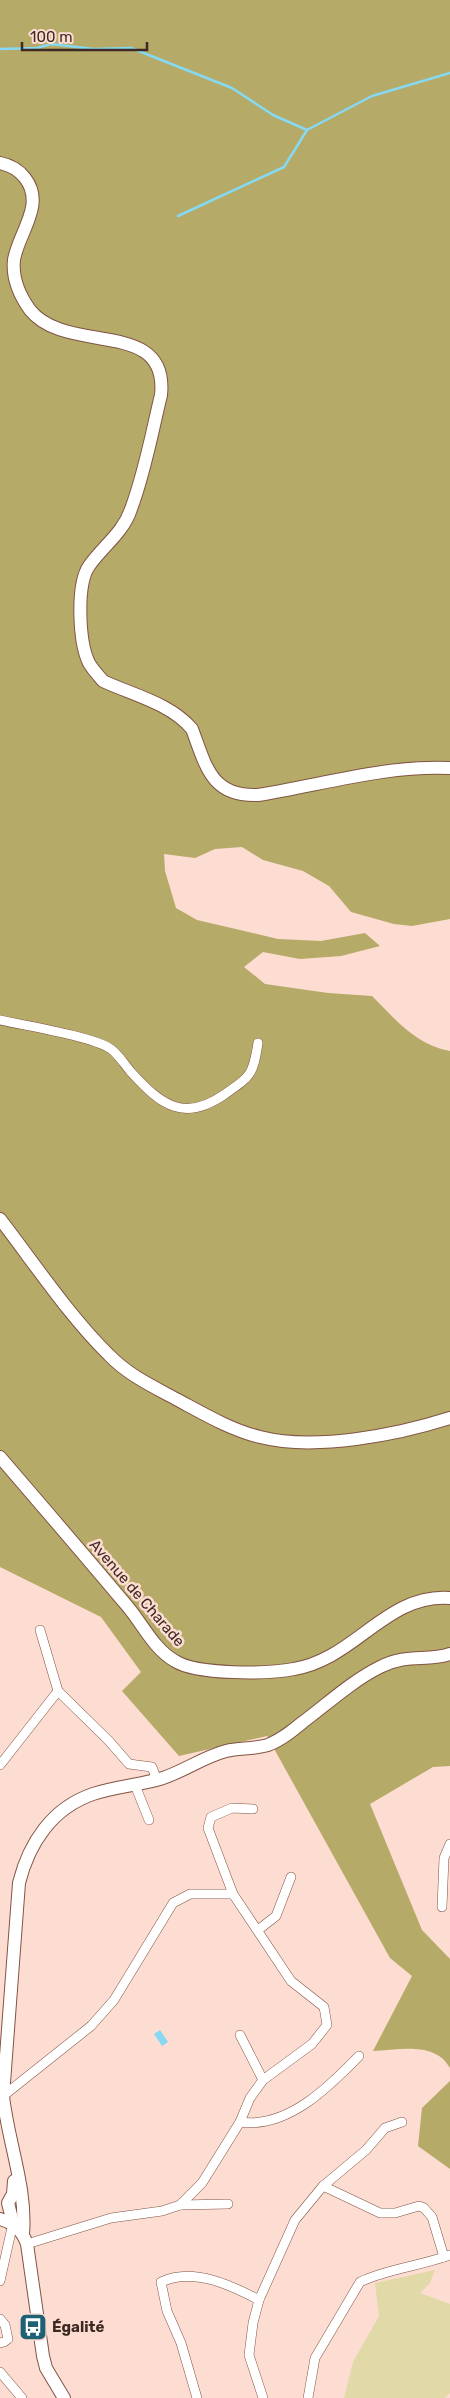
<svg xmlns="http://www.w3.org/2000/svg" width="450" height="2398" font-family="Rubik,sans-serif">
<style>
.green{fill:#e1d9a8}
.forest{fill:#b5aa67}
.water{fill:#86d9f3}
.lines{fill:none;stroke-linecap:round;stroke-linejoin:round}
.stream{stroke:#86d9f3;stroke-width:2.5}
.street-casing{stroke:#815444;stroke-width:10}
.secondary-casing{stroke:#815444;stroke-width:14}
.street{stroke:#fff;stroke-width:9}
.secondary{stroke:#fff;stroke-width:12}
.labels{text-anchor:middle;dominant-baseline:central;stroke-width:5;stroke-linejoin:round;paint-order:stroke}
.street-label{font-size:15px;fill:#3e2a23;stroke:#fddcd1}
.poi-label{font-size:15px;font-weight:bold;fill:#3e2a23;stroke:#fddcd1;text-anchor:start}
</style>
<rect width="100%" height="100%" fill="#fddcd1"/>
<polygon class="green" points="435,2270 430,2283 420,2293 450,2304 450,2393 445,2398 344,2398 353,2362 379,2316 375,2283"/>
<g class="forest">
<path d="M0,0H450V919L412,926L394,924L351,912L329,886L303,871L263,860L242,847L215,849L195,858L164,854L165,871L176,908L197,920L278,939L321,941L365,933L380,946L341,956L300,959L263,952L244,967L265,984L328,993L372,996C395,1019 416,1045 450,1051V1766L433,1767L370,1804L422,1930L450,1959V2068C435,2041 399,2050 373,2051L412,1976L390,1958L267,1736L179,1756L122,1691L141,1672L101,1617L0,1567Z"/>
<polygon points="450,2081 450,2169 418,2146 422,2108"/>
</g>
<polygon class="water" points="160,2030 168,2042 162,2046 154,2034"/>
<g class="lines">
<g class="stream">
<polyline points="0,49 37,48 51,44 94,49 131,48 232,88 273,115 307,130"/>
<polyline points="178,216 284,167 307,130 372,96 450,73"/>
</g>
<defs>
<g id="street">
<path d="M0,1020C26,1026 91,1036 111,1049C118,1054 125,1065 131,1072C161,1105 184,1123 225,1094C251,1076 253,1075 258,1043"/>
<polyline points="40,1630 58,1691 109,1741 129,1764 152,1767 157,1780"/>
<polyline points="0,1765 58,1691"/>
<polyline points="135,1785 149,1820"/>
<polyline points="442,1907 444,1858 450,1844"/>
<polyline points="258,1930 276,1916 291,1877"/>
<polyline points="240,2035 263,2080"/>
<polyline points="3,2096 91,2026 114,2000 173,1903 190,1894 233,1894"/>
<path d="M240,2122C287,2129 329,2087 359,2056"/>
<polyline points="323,2186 380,2213 395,2213 419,2206 424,2208 432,2217 444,2257"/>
<polyline points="180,2205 202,2183 240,2122 250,2098 263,2080 312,2044 327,2025 324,2007 291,1981 233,1894 208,1828 211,1817 232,1808 253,1809"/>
<polyline points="27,2244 111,2218 162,2211 180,2205 228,2204"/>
<polyline points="0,2281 13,2223"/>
<polyline points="0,2319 5,2325 8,2339 4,2342 0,2343"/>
<polyline points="0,2372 22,2398"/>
<path d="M197,2398L181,2343L167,2311L161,2282C193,2267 231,2285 259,2300"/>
<polyline points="263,2398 249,2355 253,2323 259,2300 295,2220 323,2186 366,2150 385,2128 402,2122"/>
<path d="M308,2398L315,2358L360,2282C386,2269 421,2266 450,2255"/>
</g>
<g id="secondary">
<path d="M0,163C10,165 19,170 25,178C46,205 18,233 14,260C12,278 20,296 30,310C67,356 169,317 161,395C152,432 145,472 131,509C123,533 103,546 89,566C76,585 79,643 89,663C93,670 98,675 103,681C133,695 170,703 192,729C206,766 211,797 258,795C321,785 386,765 450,768"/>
<path d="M0,1219C34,1263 70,1317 109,1355C128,1375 154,1387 178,1400C204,1414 231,1430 260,1437C315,1451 397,1435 450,1418"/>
<path d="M0,1457C43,1507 86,1557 128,1607C143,1625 154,1649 175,1661C197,1675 268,1674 294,1669C306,1667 319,1662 330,1656C369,1635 400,1594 450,1598"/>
<path d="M0,2219C14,2223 22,2230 27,2244L43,2356L46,2368L64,2398"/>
<polyline points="13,2223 8,2203 13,2194 14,2181"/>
<path d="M23,2234C27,2188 8,2142 3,2096L19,1883C29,1843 52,1808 93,1794C114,1787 138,1785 160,1779C183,1772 203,1757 226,1751C240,1748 254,1749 268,1745C281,1740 292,1731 303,1722C327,1704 352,1681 380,1667C408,1653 426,1662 450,1654"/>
</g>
</defs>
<use href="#street" class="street-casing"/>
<use href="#secondary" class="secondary-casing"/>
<use href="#street" class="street"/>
<use href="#secondary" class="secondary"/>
</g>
<defs>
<symbol id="bus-square" viewBox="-11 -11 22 22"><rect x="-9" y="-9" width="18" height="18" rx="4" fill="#1e6174" stroke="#fddcd1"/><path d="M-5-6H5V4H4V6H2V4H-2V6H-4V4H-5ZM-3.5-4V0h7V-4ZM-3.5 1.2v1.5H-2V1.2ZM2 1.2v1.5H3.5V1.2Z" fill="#fff"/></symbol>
</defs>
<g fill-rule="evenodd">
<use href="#bus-square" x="17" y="2311" width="32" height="32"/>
</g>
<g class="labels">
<g class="street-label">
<text transform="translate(137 1593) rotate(49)">Avenue de Charade</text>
</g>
<g class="poi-label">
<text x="52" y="2327">Égalité</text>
</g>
</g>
<path d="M22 42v8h125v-8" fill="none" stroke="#3e2a23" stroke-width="2.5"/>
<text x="30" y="42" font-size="15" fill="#3e2a23" stroke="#fddcd1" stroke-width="4" paint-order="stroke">100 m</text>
</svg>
